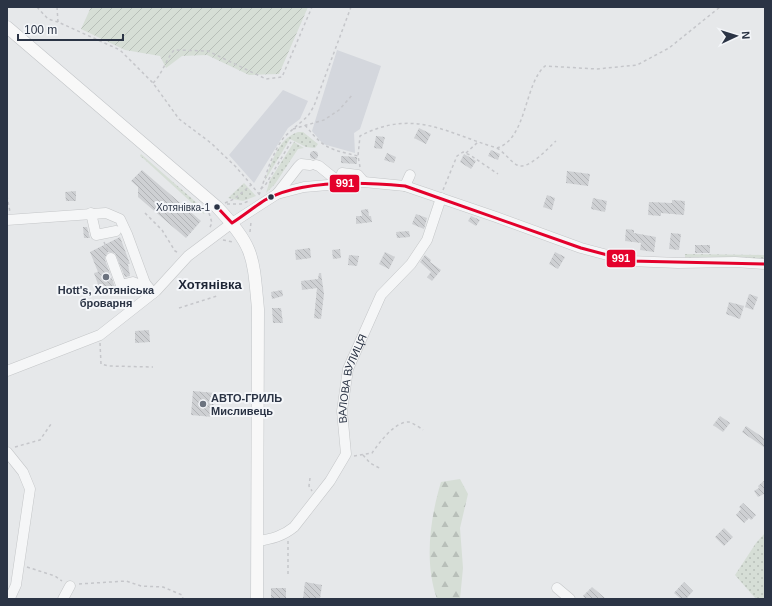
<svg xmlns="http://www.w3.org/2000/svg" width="772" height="606" font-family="Arial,sans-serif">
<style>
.built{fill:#d4d7dd}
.grass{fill:url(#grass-dots)}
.forest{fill:url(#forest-firs)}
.garden{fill:url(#garden-furrows)}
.building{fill:url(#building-back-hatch)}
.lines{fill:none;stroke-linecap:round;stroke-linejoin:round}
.minor-casing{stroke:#c4c6c8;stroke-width:11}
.major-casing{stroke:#c2c5c8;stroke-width:13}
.path{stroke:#c5c6ca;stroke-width:1.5;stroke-dasharray:3 3;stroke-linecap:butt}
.minor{stroke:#f5f6f7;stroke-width:10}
.major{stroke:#f8f8f8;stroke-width:12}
.bus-1-casing{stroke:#f4f6f9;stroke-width:6}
.bus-1{stroke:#e4002b;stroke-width:3}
.bus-dot{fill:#2b3445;stroke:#f4f6f9;stroke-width:1.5}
.poi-dot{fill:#6c737f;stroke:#f4f6f9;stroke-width:1.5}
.labels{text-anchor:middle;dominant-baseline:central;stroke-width:4;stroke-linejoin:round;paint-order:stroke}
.bus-label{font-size:10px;fill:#2b3445;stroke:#f4f6f9;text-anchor:end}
.poi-label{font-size:11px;font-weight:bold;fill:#2b3445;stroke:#f4f6f9}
.street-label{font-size:11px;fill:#2b3445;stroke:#f4f6f9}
.quarter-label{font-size:13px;font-weight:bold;fill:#1d2536;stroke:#f4f6f9}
.line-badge{stroke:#f4f6f9;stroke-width:1.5}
.badge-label{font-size:11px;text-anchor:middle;font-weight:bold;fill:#fff}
</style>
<defs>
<pattern id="grass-dots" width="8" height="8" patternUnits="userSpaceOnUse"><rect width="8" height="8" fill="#d6ded6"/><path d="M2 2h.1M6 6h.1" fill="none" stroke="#b8bfb9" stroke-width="1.8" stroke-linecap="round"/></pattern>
<pattern id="forest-firs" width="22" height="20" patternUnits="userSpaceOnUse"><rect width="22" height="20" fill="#d6ded6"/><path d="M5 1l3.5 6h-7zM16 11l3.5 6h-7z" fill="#b8bfb9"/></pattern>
<pattern id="garden-furrows" width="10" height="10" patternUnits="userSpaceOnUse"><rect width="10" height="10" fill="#d6ded6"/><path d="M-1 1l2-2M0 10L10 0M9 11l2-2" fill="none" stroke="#b8bfb9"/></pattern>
<pattern id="building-back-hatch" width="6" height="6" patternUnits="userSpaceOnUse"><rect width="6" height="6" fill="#ced0d3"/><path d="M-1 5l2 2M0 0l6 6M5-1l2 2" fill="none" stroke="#b1b3b6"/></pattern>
</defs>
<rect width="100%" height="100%" fill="#e6e8ea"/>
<g class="built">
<polygon points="337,50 381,66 360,129 354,133 355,153 323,144 312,131"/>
<polygon points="283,90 308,101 300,119 288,128 254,183 229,155"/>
</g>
<g class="grass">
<path d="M298,132H303L318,144L315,148L306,147L290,139L264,182C272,163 277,139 298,132Z"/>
<polygon points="294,142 304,148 298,149 275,184 266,193 270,180"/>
<polygon points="141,154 206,211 204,214 144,159 140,156"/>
<polygon points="244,183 256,196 243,201 228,198"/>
<polygon points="685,254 765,255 765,260 685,261"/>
<polygon points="765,533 765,599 756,599 735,575 756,543"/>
</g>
<path class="forest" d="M460,479L468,494L460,528L463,568L460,599H437C424,562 430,519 441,482Z"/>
<polygon class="garden" points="91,7 308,7 279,74 249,75 207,55 182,56 166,68 160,56 125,50 81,29"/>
<g class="building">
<polygon points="419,128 431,134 426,144 414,138"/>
<polygon points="376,136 385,137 382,149 374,148"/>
<polygon points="491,150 500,154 498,160 488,156"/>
<circle cx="314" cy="155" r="4"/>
<polygon points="387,153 396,157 394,163 384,160"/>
<polygon points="464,154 476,161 471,169 460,162"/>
<polygon points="341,156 357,157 357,164 341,163"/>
<polygon points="142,170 201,221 186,238 138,197 138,187 131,181"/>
<polygon points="567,171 590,174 588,186 566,183"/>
<polygon points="76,191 76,201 66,201 65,192"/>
<polygon points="547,195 555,198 552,210 543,207"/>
<polygon points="593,198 607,201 605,212 591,209"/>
<polygon points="672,200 685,201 684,215 661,213 661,216 648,215 649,202 672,203"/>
<polygon points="368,209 369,216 371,216 372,222 356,224 356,216 362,216 361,210"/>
<polygon points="416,214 427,218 424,229 412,224"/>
<polygon points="471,216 480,220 476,226 468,221"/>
<polygon points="83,227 87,227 90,238 84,238"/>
<polygon points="626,229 634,230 634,233 656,237 654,252 640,250 641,243 625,241"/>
<polygon points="409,231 410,237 397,238 396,232"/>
<polygon points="671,233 681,234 679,250 669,249"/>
<polygon points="120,237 130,264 128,264 130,276 125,277 115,253 108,252 105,257 105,260 115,287 106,291 99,287 94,273 98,272 90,252"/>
<rect x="695" y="245" width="15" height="8"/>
<polygon points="310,248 311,258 296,260 295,250"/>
<polygon points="340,249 341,258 333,259 332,250"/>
<polygon points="385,252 395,257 389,269 379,264"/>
<polygon points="555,252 565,257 558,269 549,264"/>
<polygon points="349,255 359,256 357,266 348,265"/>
<polygon points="425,255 431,260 430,262 441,270 432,281 427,277 431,272 420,262"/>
<polygon points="319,273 321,273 324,294 321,319 314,318 317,288 302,290 301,281 318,279"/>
<polygon points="282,290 283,296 272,299 271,292"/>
<polygon points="749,294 758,297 753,310 745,307"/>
<polygon points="729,302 744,306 740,319 726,314"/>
<polygon points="272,308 281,308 283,323 273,323"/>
<polygon points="149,330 150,342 135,343 135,331"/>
<polygon points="193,391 215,393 213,417 191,415"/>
<polygon points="720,416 730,423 723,432 713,425"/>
<polygon points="746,426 765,439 765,448 742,432"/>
<polygon points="765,480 765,496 764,494 758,497 754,491 759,488 758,486"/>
<polygon points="743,503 756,515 751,520 749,518 744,523 736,515 741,509 739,507"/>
<polygon points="724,528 733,537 724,546 715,537"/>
<polygon points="305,582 322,585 320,599 303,599"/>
<polygon points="684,582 693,591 686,599 681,599 674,593"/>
<polygon points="592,587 606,599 586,599 583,596"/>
<rect x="271" y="588" width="15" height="11"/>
</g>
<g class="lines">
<defs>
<g id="minor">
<polyline points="316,165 319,166 340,183"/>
<polyline points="342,173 358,175 364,182"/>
<polyline points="405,186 410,175"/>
<polyline points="277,194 298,167 301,164 310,165"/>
<polyline points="91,213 96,235 116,231"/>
<polyline points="7,220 106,213 120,219 127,234 145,283 153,293"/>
<polyline points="111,258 121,285 133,282 140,285 145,283"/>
<polyline points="7,371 100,335 156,291 188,256 232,223 277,194 304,187 364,182 405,186 496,217 581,248 630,261 678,263 735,262 765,264"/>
<polyline points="7,452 23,472 30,489 16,585 10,598 7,598"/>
<path id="s1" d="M258,541C272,539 283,536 294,527L330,481L346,454L342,411L348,369L381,295L411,264L427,240L441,198"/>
<polyline points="557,588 570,599"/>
<polyline points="63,599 70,586"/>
</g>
<path id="major" d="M7,27L217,207C255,247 253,257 258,309L257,599"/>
</defs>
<use href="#minor" class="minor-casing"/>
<use href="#major" class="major-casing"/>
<g class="path">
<polyline points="37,7 48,19 58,22"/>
<polyline points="57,7 58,22 120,50 153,83 179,119 211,143 236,167 259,194"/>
<path d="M153,83C163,73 165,61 174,50L208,51L266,79L282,77L312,7"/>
<path d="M305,125C324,149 329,149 358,156"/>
<polyline points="293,129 324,120 339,110 353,94"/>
<path d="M497,148C505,153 510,161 517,165C528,171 548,148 556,141"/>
<polyline points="466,153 478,142"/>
<path d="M360,167L358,156L360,136C414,108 446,133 497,148C527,139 524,84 545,66L597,69L637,65L669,48L720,7"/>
<polyline points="261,189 266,184 291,142"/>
<polyline points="443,190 457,156 463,152 470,155 498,174"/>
<polyline points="259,195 270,163 278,146 284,137 308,116 314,106 351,7"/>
<polyline points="7,196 10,212"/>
<polyline points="225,203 234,199 251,185"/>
<polyline points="227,204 241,204 249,201"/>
<polyline points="145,213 162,230 175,251 179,253"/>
<polyline points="209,213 212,223 209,229"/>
<polyline points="250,232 251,222"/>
<polyline points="223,240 233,242"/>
<polyline points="104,242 108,251"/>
<polyline points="179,308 217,296"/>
<polyline points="100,343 101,364 109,366 153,367"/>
<polyline points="15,447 40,440 51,424"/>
<polyline points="363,455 370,463 381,469"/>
<path d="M354,456L372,453C379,443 395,421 409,422C413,423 419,427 423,430"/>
<polyline points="310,478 309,486 312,491"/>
<polyline points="288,541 288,576"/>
<polyline points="27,567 55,576 62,581"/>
<polyline points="79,584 126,581 141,586 163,587 182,595 183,599"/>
</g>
<use href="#minor" class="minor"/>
<use href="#major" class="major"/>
<defs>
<path id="bus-1" d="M217,207L232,223C243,216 254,207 265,200C302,179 364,182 405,186L581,248L630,261L765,264"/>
</defs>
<use href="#bus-1" class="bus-1-casing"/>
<use href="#bus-1" class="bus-1"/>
</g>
<g class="bus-dot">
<circle cx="271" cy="197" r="3.5"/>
<circle cx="217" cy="207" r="3.5"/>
</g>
<g class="poi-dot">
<circle cx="106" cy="277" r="4"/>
<circle cx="203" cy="404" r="4"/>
</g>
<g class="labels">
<g class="bus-label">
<text x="210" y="207">Хотянівка-1</text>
</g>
<g class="poi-label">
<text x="106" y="290">Hott's, Хотяніська<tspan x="106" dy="13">броварня</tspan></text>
<text x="211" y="398" text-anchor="start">АВТО-ГРИЛЬ<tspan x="211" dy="13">Мисливець</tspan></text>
</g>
<g class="street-label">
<text stroke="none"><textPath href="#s1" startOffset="206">ВАЛОВА ВУЛИЦЯ</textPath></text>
</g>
<g class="quarter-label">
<text x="210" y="284">Хотянівка</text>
</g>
</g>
<g class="line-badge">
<rect x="329" y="174" width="31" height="19" rx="4" fill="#e4002b"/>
<rect x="606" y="249" width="30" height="19" rx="4" fill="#e4002b"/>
</g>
<g class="badge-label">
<text x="345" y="187">991</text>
<text x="621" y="262">991</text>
</g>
<rect width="772" height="606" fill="none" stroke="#2b3445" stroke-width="16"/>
<g transform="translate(736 36) rotate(86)" stroke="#f4f6f9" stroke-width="3" paint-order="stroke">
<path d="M0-3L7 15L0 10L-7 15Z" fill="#2b3445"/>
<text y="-6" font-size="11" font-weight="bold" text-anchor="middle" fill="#2b3445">N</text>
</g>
<path d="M18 34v6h105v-6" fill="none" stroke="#2b3445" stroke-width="2"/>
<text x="24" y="34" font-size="12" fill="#2b3445" stroke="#f4f6f9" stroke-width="3" paint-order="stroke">100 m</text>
</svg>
